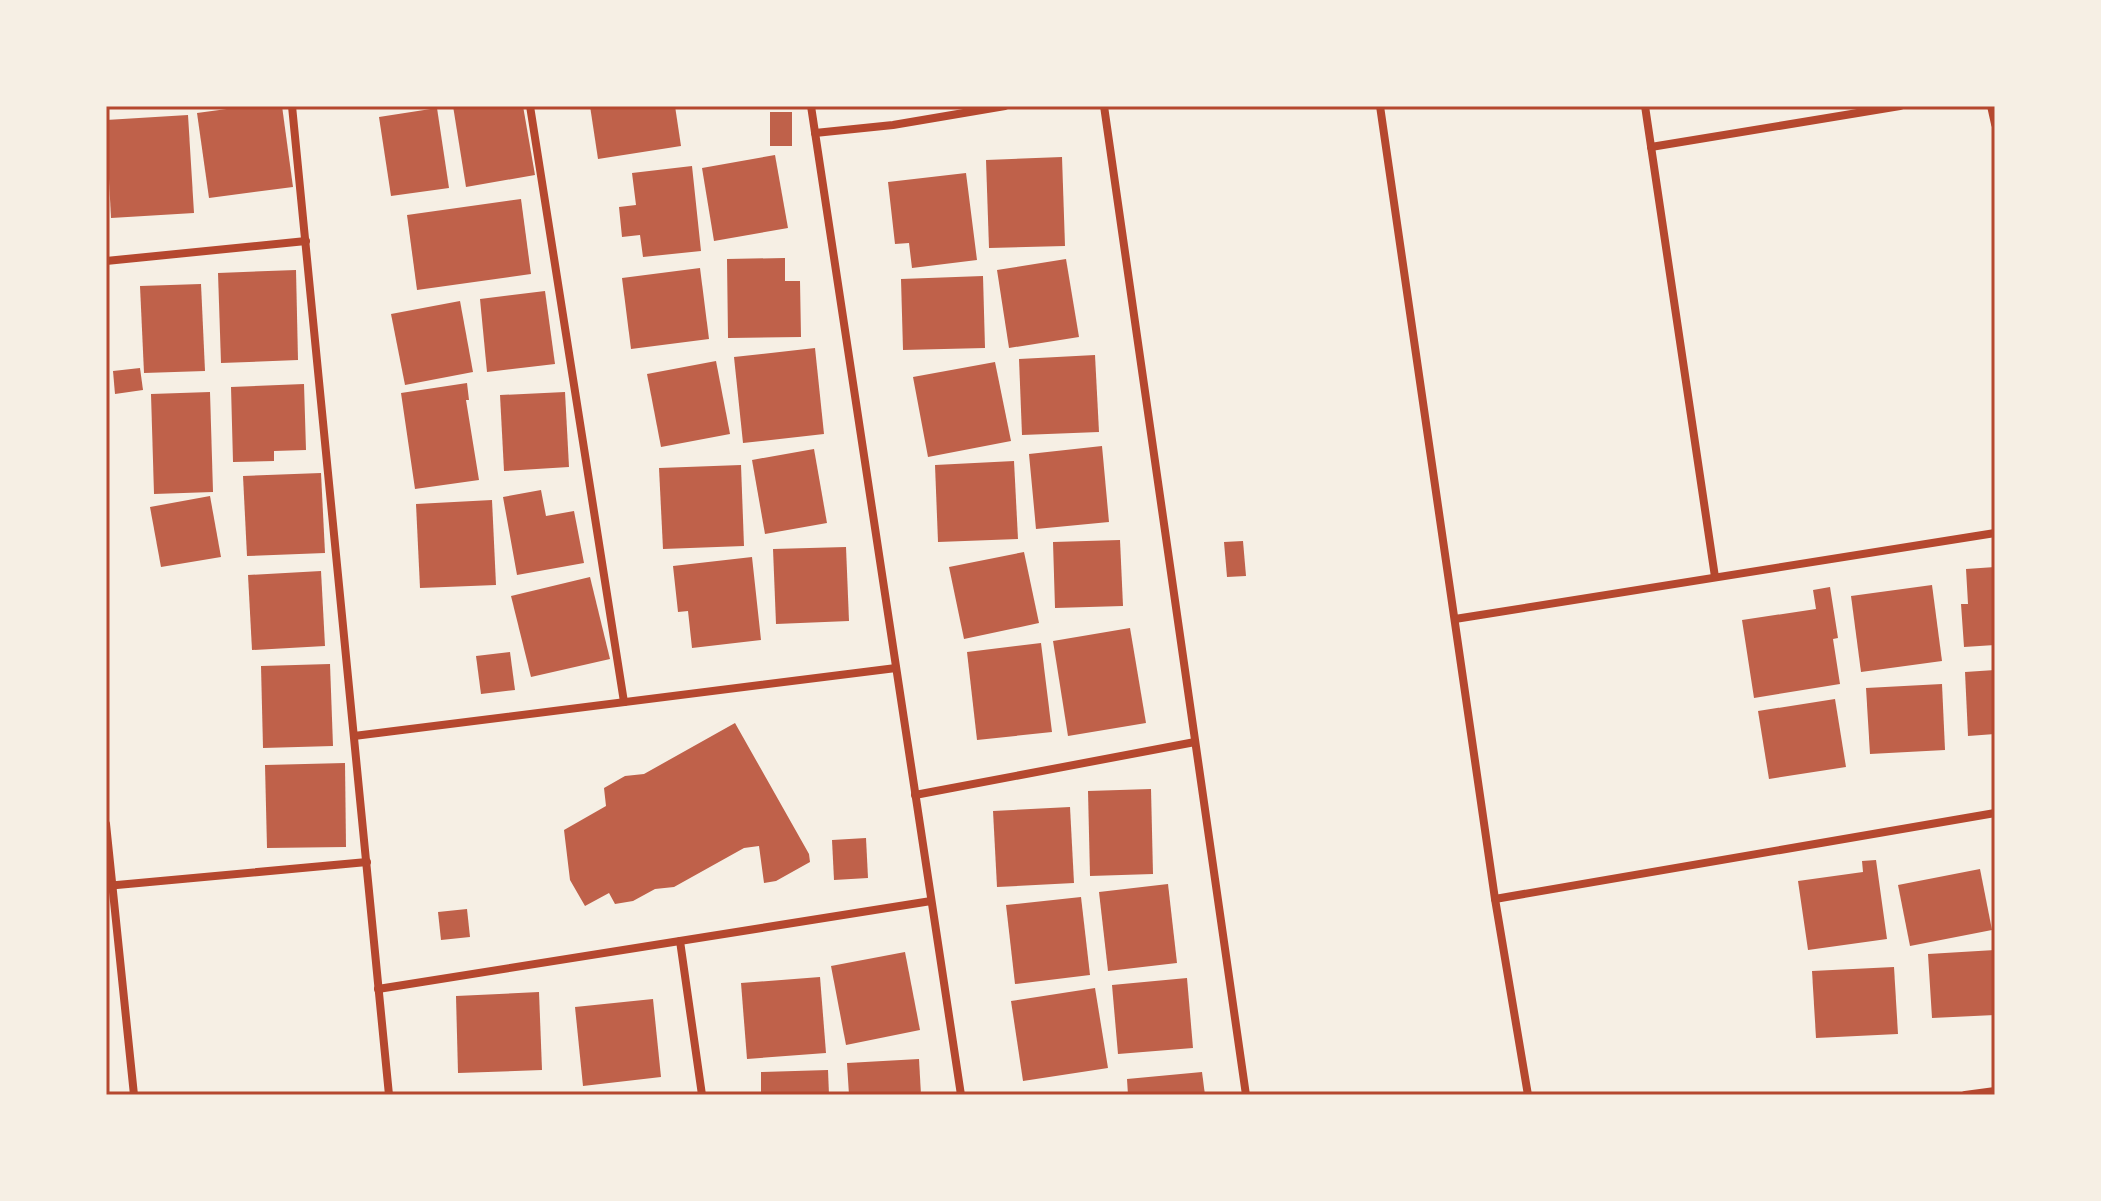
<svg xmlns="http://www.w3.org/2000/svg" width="2101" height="1201" font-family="'Sofia Sans Condensed',sans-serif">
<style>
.building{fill:#bf614a}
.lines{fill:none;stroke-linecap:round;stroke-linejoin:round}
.minor{stroke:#b5482f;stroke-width:8}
.neatline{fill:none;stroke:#b5482f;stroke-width:3}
</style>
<rect width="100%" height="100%" fill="#f6efe4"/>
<g class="building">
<polygon points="249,106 282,106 293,187 209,198 197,113"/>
<polygon points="453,106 523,106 535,175 466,187"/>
<polygon points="590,106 675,106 681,146 598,159"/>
<polygon points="437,108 449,188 391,196 379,117"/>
<rect x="770" y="112" width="22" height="34"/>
<polygon points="188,115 194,213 111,218 106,120"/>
<polygon points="775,155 788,228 714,241 702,168"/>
<polygon points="1062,157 1065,246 989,248 986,160"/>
<polygon points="692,166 701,251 643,257 640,235 622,237 619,207 636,205 632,173"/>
<polygon points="966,173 977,260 912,268 909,243 895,244 888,182"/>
<polygon points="521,199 531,274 417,290 407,215"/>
<polygon points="785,258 785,281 800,281 801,337 728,338 727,259"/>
<polygon points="1066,259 1079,337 1009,348 997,270"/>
<polygon points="700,268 709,339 631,349 622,278"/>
<polygon points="296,270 298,360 221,363 218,273"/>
<polygon points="983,276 985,348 903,350 901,279"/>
<polygon points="201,284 205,371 144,373 140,286"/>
<polygon points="545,291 555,364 487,372 480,299"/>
<polygon points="460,301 473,372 405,385 391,314"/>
<polygon points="815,348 824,434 743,443 734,357"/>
<polygon points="1095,355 1099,432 1022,435 1019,359"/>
<polygon points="716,361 730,434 661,447 647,374"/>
<polygon points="995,362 1011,441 928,457 913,377"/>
<polygon points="140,368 143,390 115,394 113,371"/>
<polygon points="467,383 469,400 466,400 479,480 415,489 401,393"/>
<polygon points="304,384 306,450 274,451 274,461 233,462 231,387"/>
<polygon points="210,392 213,492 154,494 151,394"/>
<polygon points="565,392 569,467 504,471 500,395"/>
<polygon points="1102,446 1109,522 1036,529 1029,454"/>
<polygon points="814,449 827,523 765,534 752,460"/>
<polygon points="1014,461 1018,539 938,542 935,465"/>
<polygon points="741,465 744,546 663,549 659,468"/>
<polygon points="321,473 325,553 247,556 243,476"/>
<polygon points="541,490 546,516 574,511 584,563 517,575 503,497"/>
<polygon points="210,496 221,557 161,567 150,507"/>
<polygon points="492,500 496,585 420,588 416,504"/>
<polygon points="1120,540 1123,606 1055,608 1053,542"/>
<polygon points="1243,541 1246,576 1227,577 1224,542"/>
<polygon points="846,547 849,621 776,624 773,549"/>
<polygon points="1024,552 1039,623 964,639 949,567"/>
<polygon points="752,557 761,640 692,648 688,611 678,612 673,566"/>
<polygon points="1995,567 1995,645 1964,647 1961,604 1968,604 1966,569"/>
<polygon points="321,571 325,646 252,650 248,575"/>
<polygon points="590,577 610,659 531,677 511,596"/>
<polygon points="1932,585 1942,661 1861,672 1851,596"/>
<polygon points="1830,587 1838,638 1833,639 1840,684 1754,698 1742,620 1816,609 1813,590"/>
<polygon points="1130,628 1146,723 1068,736 1053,641"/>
<polygon points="1041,643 1052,732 977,740 967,652"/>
<polygon points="510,652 515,690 481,694 476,656"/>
<polygon points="330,664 333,746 263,748 261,666"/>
<polygon points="1995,670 1995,734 1968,736 1965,672"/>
<polygon points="1942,684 1945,750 1870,754 1866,688"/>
<polygon points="1835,699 1846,767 1769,779 1758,711"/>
<polygon points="735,723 809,854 810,862 776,881 764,883 759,846 744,848 674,887 655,889 633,901 615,904 609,893 585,906 570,880 564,830 606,806 604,788 625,776 644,774"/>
<polygon points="345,763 346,847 267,848 265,765"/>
<polygon points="1151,789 1153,874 1090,876 1088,791"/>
<polygon points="1070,807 1074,883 997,887 993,811"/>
<polygon points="866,838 868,878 834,880 832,840"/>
<polygon points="1876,860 1887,939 1808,950 1798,881 1863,872 1862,861"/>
<polygon points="1980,869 1992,930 1910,946 1898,885"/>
<polygon points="1168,884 1177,963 1108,971 1099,892"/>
<polygon points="1081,897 1090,975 1015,984 1006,905"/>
<polygon points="467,909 470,937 441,940 438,912"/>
<polygon points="1995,950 1995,1015 1932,1018 1928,954"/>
<polygon points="905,952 920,1030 846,1045 831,966"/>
<polygon points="1894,967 1898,1034 1816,1038 1812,971"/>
<polygon points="820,977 826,1053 747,1059 741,983"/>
<polygon points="1187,978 1193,1048 1118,1054 1112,985"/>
<polygon points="1095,988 1108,1068 1023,1081 1011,1001"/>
<polygon points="539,992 542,1070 458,1073 456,996"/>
<polygon points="653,999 661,1077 583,1086 575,1007"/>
<polygon points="919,1059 921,1095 849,1095 847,1063"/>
<polygon points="828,1070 829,1095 761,1095 761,1072"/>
<polygon points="1202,1072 1205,1095 1128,1095 1127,1079"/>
</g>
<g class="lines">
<g class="minor">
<polyline points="292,106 389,1095"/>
<polyline points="530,106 624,702"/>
<polyline points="811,106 961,1095"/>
<polyline points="1104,106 1246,1095"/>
<polyline points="1380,106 1495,899 1528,1095"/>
<polyline points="1645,106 1715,577"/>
<polyline points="1991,106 1995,124"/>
<polyline points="815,133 893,125 1005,106"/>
<polyline points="1651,147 1900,106"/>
<polyline points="106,261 306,241"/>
<polyline points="1455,619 1995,533"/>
<polyline points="354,736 896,668"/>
<polyline points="915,795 1195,742"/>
<polyline points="106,824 134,1095"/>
<polyline points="106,886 367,862"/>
<polyline points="1495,899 1995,813"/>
<polyline points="680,941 702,1095"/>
<polyline points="378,989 931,901"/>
<polyline points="1965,1095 1995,1091"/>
</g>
</g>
<rect width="2101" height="1201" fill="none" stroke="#f6efe4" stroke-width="216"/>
<rect x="108" y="108" width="1885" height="985" class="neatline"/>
</svg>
